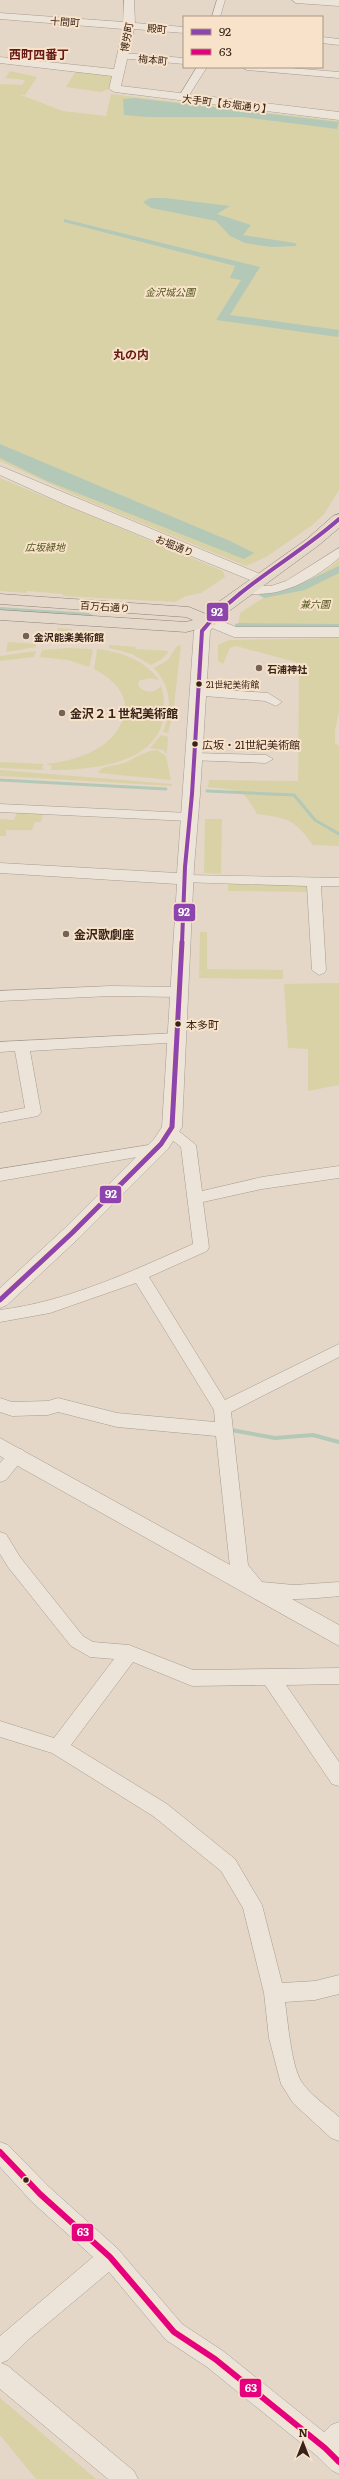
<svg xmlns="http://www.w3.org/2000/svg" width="339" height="2479" font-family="Literata,'Noto Sans JP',serif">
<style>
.green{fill:#d9d2a7}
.water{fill:#b4c8b8}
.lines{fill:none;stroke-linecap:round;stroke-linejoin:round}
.stream-far1{stroke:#b4c8b8;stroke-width:3}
.stream{stroke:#b4c8b8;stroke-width:4}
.canal{fill:#b4c8b8;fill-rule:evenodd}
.minor-casing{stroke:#a89c91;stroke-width:1}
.tertiary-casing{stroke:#a89c91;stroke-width:1}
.primary-casing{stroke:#8e8278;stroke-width:1}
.minor{fill:#ece3d9;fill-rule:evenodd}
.tertiary{fill:#ece3d9;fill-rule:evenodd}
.primary{fill:#e4d8ca;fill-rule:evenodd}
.bus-1-far1-casing{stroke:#f8e3ca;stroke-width:6}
.bus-1-casing{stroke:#f8e3ca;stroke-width:8}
.bus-2-casing{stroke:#f8e3ca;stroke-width:10}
.bus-1-far1{stroke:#8e44ad;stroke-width:4}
.bus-1{stroke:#8e44ad;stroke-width:5}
.bus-2{stroke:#e5007d;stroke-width:6}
.poi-dot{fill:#746256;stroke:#f8e3ca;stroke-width:1.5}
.bus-dot{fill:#372319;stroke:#f8e3ca;stroke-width:1.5}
.labels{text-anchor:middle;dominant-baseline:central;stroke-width:4;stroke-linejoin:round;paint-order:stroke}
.far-bus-label{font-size:9px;fill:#372319;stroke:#f8e3ca;text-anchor:start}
.far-street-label{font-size:10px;fill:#372319;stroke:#f8e3ca}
.far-park-label{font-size:10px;font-style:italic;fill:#50551e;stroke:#f8e3ca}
.far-poi-label{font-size:10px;font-weight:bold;fill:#372319;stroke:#f8e3ca;text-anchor:start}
.bus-label{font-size:11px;fill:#372319;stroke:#f8e3ca;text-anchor:start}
.far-quarter-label{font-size:12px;font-weight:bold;fill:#671915;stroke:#f8e3ca}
.poi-label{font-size:12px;font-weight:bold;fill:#372319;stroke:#f8e3ca;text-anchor:start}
.line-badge{stroke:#f8e3ca;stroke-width:1.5}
.badge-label{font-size:11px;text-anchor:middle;font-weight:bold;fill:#fff}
</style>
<rect width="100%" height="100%" fill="#e4d7c7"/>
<g class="green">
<polygon points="10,71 37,77 25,95 21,95 63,111 106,116 111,94 339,121 339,490 324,514 311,526 266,557 246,566 81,498 0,461 0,84 22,85 25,80 5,78"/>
<polygon points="76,71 107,74 113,78 113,87 101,92 66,87"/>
<polygon points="0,478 223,571 225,577 201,593 186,596 175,602 63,596 63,594 27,591 26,593 0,591"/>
<path d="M339,560V626H238L240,613L265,597L264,595C291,592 318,577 339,560Z"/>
<path d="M58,628L72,629C69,641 66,644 53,644Z"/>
<polygon points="83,630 98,631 94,644 82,641"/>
<path d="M339,638V711L335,731V743L339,746V846L313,845C294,819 288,818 257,814C242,786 238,791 208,787L209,780L298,781L299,663L236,646L230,648L223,664L218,661V645L229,640Z"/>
<polygon points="8,642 36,644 36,647 6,652"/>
<polygon points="109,645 136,647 136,649 169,651 162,659 151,665 132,654 109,648"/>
<path d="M181,645L173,714L168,733L163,732C173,710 171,686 154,668L168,660L177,646Z"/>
<polygon points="68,648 91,649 93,651 89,667 68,660 40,657 42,650"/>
<path d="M97,649C121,652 145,660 159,680L150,678L139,681L138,685C143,694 156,693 161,686L164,699L163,718L125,715C128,693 113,679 94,669Z"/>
<polygon points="36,651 34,657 0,661 0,656"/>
<path d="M123,719L163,721C152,766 87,770 51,770L52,766L46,764C75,761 113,749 123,719Z"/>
<polygon points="161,735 168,737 167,754 163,750 150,748"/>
<path d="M157,750L166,756L171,780L99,773C99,766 115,766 121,764C133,760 145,750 157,750Z"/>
<polygon points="0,762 44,764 42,767 44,770 0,768"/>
<polygon points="0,770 172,784 172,786 0,776"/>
<polygon points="17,812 43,813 41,822 35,822 32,830 6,830 6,836 0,836 0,819 14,820"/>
<polygon points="205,819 222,819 221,874 204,873"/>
<polygon points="228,883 308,884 309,892 228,891"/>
<polygon points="200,932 207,932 207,969 283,970 283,979 199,978"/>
<polygon points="339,983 339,1085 308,1091 308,1049 288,1048 284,984"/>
<polygon points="0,2398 96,2479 36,2479 0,2435"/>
</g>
<g class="water">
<polygon points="134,98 339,122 337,129 243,117 147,117 124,115 123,99"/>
<polygon points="150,198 165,198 230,206 217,214 251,225 243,235 295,243 297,246 271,247 245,243 230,236 216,221 151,208 143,202"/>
<polygon points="64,219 260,267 230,315 339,330 338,337 216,320 241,280 230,278 235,266 64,222"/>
<polygon points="0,444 230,541 254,553 244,559 47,481 0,458"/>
</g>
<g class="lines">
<g class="stream-far1">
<polyline points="0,780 166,789"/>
<polyline points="207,791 294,795 315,820 339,834"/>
</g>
<polyline class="stream" points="231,1430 275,1438 313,1435 339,1442"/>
<g class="canal">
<polygon points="339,566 339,573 305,590 264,598 259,595 264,592 298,585"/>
<polygon points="0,607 89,613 94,616 89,619 0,613"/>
<polygon points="239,623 339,624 339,630 235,628 235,624"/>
</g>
<defs>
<g id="minor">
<polygon points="217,0 225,0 220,17 212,17"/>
<polygon points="292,0 339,0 339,6 296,3"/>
<polygon points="122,53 184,58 184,64 119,58 119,54"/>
<polygon points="197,67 207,67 186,100 180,100 178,98"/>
<polygon points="242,67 279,67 339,72 339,78 247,70"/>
<path d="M339,548V558C315,578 287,595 254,594C249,594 243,595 240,590L246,586H271L286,581Z"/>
<polygon points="198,688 268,693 282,702 276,706 265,701 193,695 192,692"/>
<polygon points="194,753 266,755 273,759 266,763 189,760 187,757 189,754"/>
<polygon points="0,804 189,813 196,817 189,821 0,812"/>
<polygon points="186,875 339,878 339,886 321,886 326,970 324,973 319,975 312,970 307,886 181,882 179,879 181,876"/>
<polygon points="111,986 180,987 187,992 180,997 111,996 0,1001 0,991"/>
<polygon points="177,1033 182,1034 184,1038 182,1042 30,1051 41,1112 38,1116 0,1123 0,1113 25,1108 15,1051 0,1052 0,1042"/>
<path d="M170,1127L175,1128L196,1145L202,1191L262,1177L339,1166V1178L262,1189L203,1202L209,1247L207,1251L149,1277L225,1400L339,1344V1357L231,1412L248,1565L262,1582L294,1585L339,1582V1596C322,1598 263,1603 250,1594C243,1588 234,1575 230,1567L216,1436L117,1427L58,1412L48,1415L12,1416L0,1412V1398L12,1402L48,1401L58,1398L117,1413L215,1422L214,1410L136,1283L50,1313L0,1322V1310C69,1301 130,1272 193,1244L181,1147L162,1132L165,1128Z"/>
<polygon points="155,1144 160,1145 163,1149 160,1153 0,1181 0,1169"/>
<polygon points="17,1448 23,1450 26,1455 6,1480 0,1482 0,1463 11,1450"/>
<path d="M0,1532L6,1534L20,1557L83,1636L93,1642L129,1645L193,1670L339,1668V1684L286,1685L339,1762V1786L332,1784L265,1685L192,1686L133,1662L71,1745L167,1804L235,1859L262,1905L282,1983L315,1981L339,1975V1994L315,2000L285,2002C288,2022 291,2064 301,2081C310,2095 327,2106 339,2117V2141L331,2138L293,2103L281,2084L269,2038L264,1993L243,1908L221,1871L153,1816L52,1753L0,1737V1721L54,1738L114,1659L90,1657L71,1646L8,1567L0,1554Z"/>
<polygon points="0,2142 8,2145 48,2186 118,2249 182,2324 223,2351 324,2432 331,2425 339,2422 339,2474 331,2470 317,2456 207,2367 166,2340 109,2272 29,2339 8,2360 1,2363 8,2366 134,2471 138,2479 108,2479 0,2389 0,2336 93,2257 32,2202 0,2167"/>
</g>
<g id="tertiary">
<polygon points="124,0 134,0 135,23 184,27 184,33 134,29 121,86 339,112 339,120 115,92 109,89 112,76 0,63 0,57 114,69 123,29 0,19 0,13 123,22"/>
<polygon points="322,37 339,39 339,45 322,43"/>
<polygon points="0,466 265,576 268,579 265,582 255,582 66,505 0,475"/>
<polygon points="209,616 236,627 339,627 339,637 234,637 212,628 210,631 200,794 194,867 182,1127 168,1149 79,1238 7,1305 0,1308 0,1288 65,1228 154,1139 162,1127 177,884 0,873 0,863 177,873 194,631 204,618"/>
<polygon points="0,1438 339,1625 339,1646 0,1456"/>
</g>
<polygon id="primary" points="339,514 339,528 319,545 225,614 215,625 186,632 0,620 0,610 186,622 193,620 186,617 0,604 0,594 189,607 206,614 213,606 307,539 333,516"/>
</defs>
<use href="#minor" class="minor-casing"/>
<use href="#tertiary" class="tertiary-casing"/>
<use href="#primary" class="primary-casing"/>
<use href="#minor" class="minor"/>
<use href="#tertiary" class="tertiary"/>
<use href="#primary" class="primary"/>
<defs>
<path id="bus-1-far1" d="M182,943L185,867L192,794L202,631C238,586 295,558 339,519"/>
<polyline id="bus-1" points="0,1300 72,1233 161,1144 172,1127 182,942"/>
<polyline id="bus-2" points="0,2152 40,2194 110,2257 174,2332 215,2359 325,2448 339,2462"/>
</defs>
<use href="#bus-1-far1" class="bus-1-far1-casing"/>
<use href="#bus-1" class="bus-1-casing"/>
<use href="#bus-2" class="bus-2-casing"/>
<use href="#bus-1-far1" class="bus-1-far1"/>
<use href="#bus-1" class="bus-1"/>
<use href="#bus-2" class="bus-2"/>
</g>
<g class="poi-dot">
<circle cx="26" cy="636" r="4"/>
<circle cx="259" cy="668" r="4"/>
<circle cx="62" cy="713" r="4"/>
<circle cx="66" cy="934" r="4"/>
</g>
<g class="bus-dot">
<circle cx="199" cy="684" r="3.5"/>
<circle cx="195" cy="744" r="3.5"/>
<circle cx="178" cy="1024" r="3.5"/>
<circle cx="26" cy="2180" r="3.5"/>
</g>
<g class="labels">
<g class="far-bus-label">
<text x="206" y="684">21世紀美術館</text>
</g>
<g class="far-street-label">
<text transform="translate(65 21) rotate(4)">十間町</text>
<text transform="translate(157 28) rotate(5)">殿町</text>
<text transform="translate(126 37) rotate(-80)">博労町</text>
<text transform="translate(153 59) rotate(5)">梅本町</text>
<text transform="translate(227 103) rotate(7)">大手町【お堀通り】</text>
<text transform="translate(175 545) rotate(22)">お堀通り</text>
<text transform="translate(105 606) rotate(4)">百万石通り</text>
</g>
<g class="far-park-label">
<text x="170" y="291">金沢城公園</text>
<text x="45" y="546">広坂緑地</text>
<text x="315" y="603">兼六園</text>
</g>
<g class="far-poi-label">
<text x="34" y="636">金沢能楽美術館</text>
<text x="267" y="668">石浦神社</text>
</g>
<g class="bus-label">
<text x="202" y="744">広坂・21世紀美術館</text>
<text x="186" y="1024">本多町</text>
</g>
<g class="far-quarter-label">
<text x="39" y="54">西町四番丁</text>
<text x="131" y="354">丸の内</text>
</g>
<g class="poi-label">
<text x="70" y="713">金沢２１世紀美術館</text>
<text x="74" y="934">金沢歌劇座</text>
</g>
</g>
<g class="line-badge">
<rect x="206" y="602" width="23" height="20" rx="4" fill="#8e44ad"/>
<rect x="173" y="903" width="23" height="19" rx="4" fill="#8e44ad"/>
<rect x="99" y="1185" width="23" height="19" rx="4" fill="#8e44ad"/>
<rect x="71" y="2223" width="23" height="19" rx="4" fill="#e5007d"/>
<rect x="239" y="2378" width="23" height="20" rx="4" fill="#e5007d"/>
</g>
<g class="badge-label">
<text x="217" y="616">92</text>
<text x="184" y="916">92</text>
<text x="111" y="1198">92</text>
<text x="83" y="2236">63</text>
<text x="251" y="2392">63</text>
</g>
<rect x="183" y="16" width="140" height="52" fill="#f8e3ca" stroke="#ab9683"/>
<rect x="191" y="29" width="20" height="6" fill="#8e44ad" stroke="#ab9683"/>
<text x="219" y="36" font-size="12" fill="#372319">92</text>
<rect x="191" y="49" width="20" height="6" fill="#e5007d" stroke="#ab9683"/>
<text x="219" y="56" font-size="12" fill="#372319">63</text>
<g transform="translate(303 2443)" stroke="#f8e3ca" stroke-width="3" paint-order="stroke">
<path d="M0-3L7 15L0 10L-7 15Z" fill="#372319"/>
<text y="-6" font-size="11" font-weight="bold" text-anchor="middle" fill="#372319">N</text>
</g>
</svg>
